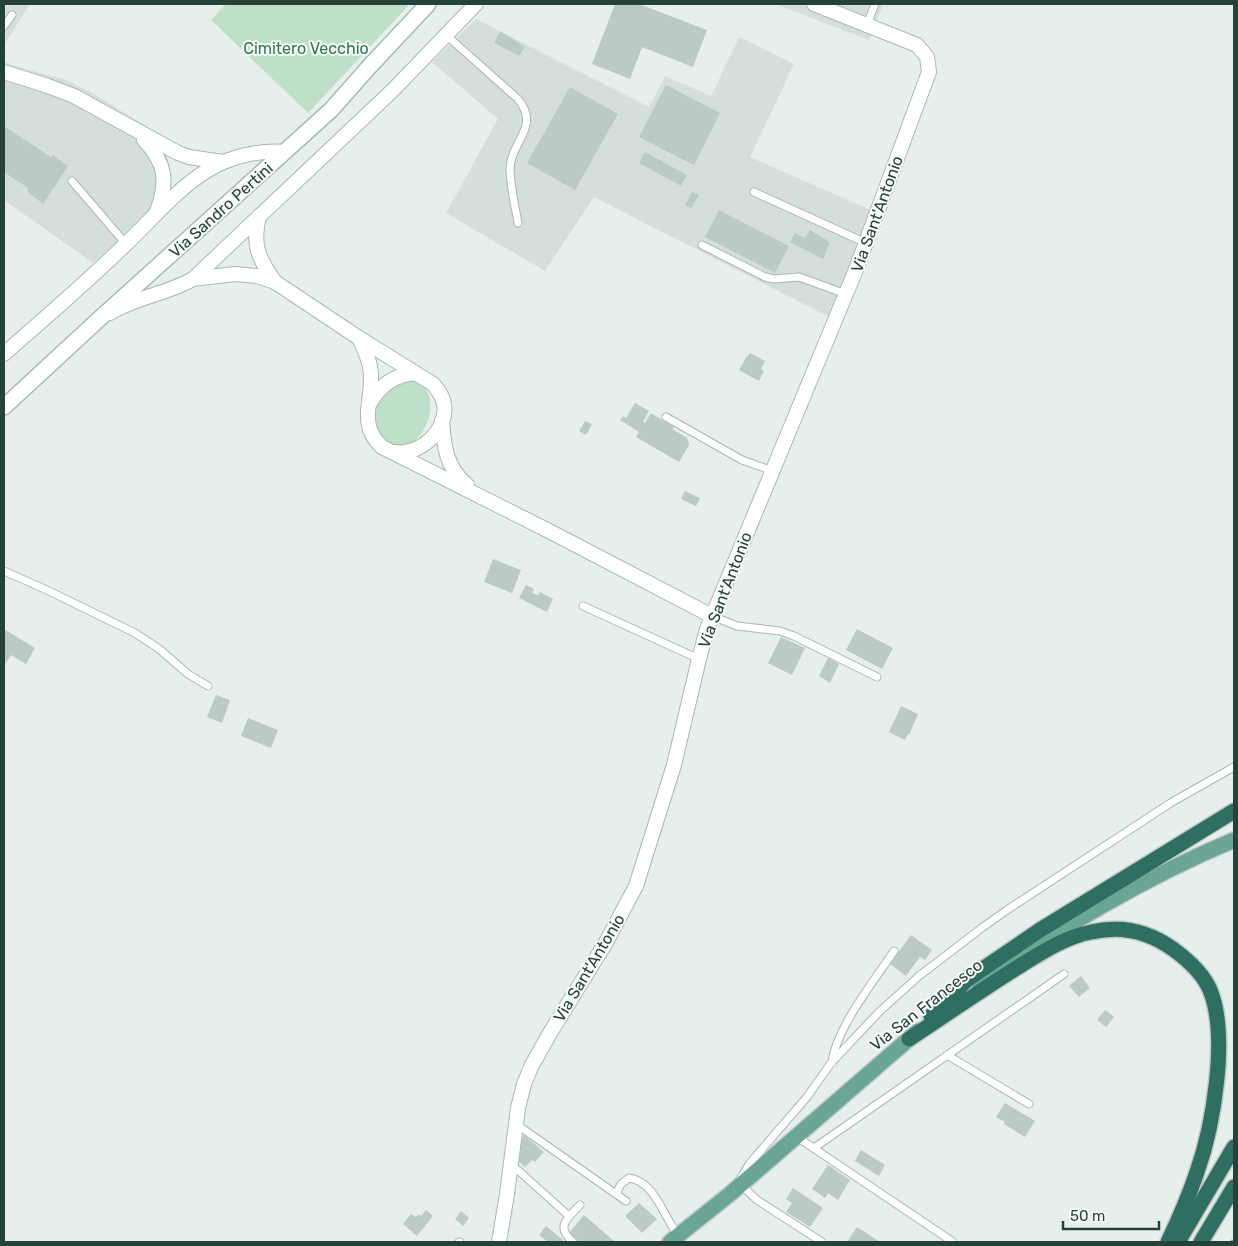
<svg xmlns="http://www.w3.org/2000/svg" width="1238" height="1246" font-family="Rubik,sans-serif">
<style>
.built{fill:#d4dfda}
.green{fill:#bfe0c8}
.building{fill:#bbcac4}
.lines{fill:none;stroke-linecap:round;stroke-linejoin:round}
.lane-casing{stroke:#a8b8b2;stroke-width:9}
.street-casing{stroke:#a8b8b2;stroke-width:16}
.secondary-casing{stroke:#a4bbb3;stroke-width:18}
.primary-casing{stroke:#c2cac8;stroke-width:18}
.highway-casing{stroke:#c2cac8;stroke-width:18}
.path{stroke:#86b3a5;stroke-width:2.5;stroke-dasharray:2.5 4;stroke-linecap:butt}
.lane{stroke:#fff;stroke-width:7}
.street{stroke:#fff;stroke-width:14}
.secondary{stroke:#fff;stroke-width:15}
.primary{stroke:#6aa596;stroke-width:15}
.highway{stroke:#2f6f62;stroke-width:15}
.labels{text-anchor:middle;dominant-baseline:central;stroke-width:4;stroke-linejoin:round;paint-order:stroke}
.park-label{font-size:16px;fill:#2d7a4b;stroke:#f7fbf9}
.street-label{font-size:16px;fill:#24423a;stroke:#f7fbf9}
</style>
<rect width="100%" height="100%" fill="#e6efeb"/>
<g class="built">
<polygon points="4,4 30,4 4,45"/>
<polygon points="775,4 883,4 869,40"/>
<polygon points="476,19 649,107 665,76 711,96 739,37 794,64 750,157 873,211 829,317 594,197 545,271 446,213 498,119 432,62"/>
<polygon points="4,62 15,66 69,81 94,94 163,137 169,168 150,212 93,263 4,200"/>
</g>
<g class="green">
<polygon points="226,4 408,4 409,5 308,113 211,20"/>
<path d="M409,379C445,386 430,438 406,446C399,449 389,444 382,443L372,415L373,411L388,388Z"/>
</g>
<g class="building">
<polygon points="615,4 639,4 707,30 693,67 642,47 630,79 592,64"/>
<polygon points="500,31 525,47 519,56 494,43"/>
<polygon points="666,85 720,113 694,165 639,137"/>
<polygon points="570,87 618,114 575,190 527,163"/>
<polygon points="4,126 51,157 53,155 68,166 43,204 28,192 28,188 4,172"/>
<polygon points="645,152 687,175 681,186 639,163"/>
<polygon points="692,192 699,195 691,208 685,205"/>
<polygon points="719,210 789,246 775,273 705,237"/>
<polygon points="810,230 830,242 823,259 790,242 795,233 805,238"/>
<polygon points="750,353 765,361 761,369 764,371 759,381 739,370 747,356 748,356"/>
<polygon points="635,403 649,411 643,422 645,423 651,413 674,427 672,429 687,438 689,445 679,462 636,437 639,432 620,420 623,416 626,418"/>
<polygon points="585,421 592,424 586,435 579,431"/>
<polygon points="685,491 700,498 696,506 681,499"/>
<polygon points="493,559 521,570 512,593 484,582"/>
<polygon points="526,585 534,589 532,593 538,595 540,592 553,599 547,612 519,598"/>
<polygon points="4,629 35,648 26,664 11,655 6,663 4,662"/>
<polygon points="857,629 893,648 882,669 846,650"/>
<polygon points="781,637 805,648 792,675 768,663"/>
<polygon points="828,658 839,664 830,683 819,676"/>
<polygon points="216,695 230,700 222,723 207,717"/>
<polygon points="901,706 918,714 909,735 908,734 905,740 889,732"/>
<polygon points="248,718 278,730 271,748 241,736"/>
<polygon points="911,935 932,950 925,960 920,957 906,976 890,964"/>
<polygon points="1081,976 1090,988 1079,997 1069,986"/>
<polygon points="1105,1010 1114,1017 1106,1027 1097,1020"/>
<polygon points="1005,1103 1035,1121 1025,1137 1004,1124 1005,1122 996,1117"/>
<polygon points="524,1135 544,1152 535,1162 532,1160 525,1167 517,1160 517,1147"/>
<polygon points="861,1150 885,1165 879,1176 855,1161"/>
<polygon points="828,1165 850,1180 838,1200 828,1193 825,1198 812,1189"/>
<polygon points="793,1188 823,1208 810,1227 786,1212 792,1203 786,1199"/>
<polygon points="639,1203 657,1219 642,1233 625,1216"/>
<polygon points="426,1210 433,1216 417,1236 403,1224 411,1214 416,1217 419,1214 421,1216"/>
<polygon points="461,1211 469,1218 463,1226 455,1219"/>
<polygon points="584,1215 615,1242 580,1242 569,1233"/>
<polygon points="546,1226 563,1240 561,1242 548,1242 539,1235"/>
<polygon points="857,1227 880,1242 847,1242"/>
</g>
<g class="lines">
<defs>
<g id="lane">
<polyline points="867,25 875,4"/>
<polyline points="4,26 12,15"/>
<path d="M446,35L518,99C541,127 511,141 510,168C510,186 515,205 518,223"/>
<polyline points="72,181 126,244"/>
<polyline points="754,192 866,243"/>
<polyline points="702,245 765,277 774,279 799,277 846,294"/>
<polyline points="666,417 742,460 773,471"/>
<polyline points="4,571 49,591 135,633 158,648 188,674 208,686"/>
<polyline points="583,606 699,659"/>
<polyline points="712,616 737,626 780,631 794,636 877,677"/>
<polyline points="947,1055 1029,1104"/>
<path d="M832,1063C836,1028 874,981 894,951"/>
<polyline points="516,1124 626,1201"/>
<polyline points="797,1137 953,1242"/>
<polyline points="814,1148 1064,974"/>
<polyline points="511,1164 569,1216"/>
<polyline points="740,1179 750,1163 807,1097 831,1063 879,1012 919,976 983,927 1007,910 1172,802 1234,767"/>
<polyline points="741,1185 757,1200 822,1242"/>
<path d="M616,1194L621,1184L629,1178C655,1181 664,1218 678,1235"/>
<polyline points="459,1242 460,1242"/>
<path d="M573,1242C555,1226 567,1219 580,1205"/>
</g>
<g id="street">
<polyline points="4,72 48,86 74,96 178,153 189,157 223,162"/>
<path d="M144,140C167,164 168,183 156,214"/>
<path d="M259,216C252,245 258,258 275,282"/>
<path d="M193,279L235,274L257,276L275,282L359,338L433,384C438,390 443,396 444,404C449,430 419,456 395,452"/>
<path d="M110,313C136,297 167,294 193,279L393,90L476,4"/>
<path d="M359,338C365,350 371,363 371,376C372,403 358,425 382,447L551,532L712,616"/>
<path d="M4,354C45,318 87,282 126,244C151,220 179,187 208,170C231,156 259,150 285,152"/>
<path d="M370,403C380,385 394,375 415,373"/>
<path d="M442,421C444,446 446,468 467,485"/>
<polyline points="499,1242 507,1194 518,1108 524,1084 532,1065 550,1033 605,944 636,886 674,765 699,659 707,629 855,272 929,72 927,57 917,45 814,4"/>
</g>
<polyline id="secondary" points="4,407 97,321 331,110 369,67 428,4"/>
<g id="primary">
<path d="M979,984C1061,928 1143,878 1234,840"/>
<polyline points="670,1242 730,1194 918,1031"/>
</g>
<g id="highway">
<polyline points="931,1016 968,979 1040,930 1234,811"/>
<path d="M909,1039C947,1014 984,988 1023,964C1044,951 1066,937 1091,932C1121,925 1148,931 1173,949C1188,960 1203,973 1210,990C1229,1036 1213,1127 1197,1172C1189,1196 1179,1219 1168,1242"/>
<polyline points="1178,1242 1234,1147"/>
<polyline points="1201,1242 1234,1187"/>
</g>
</defs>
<use href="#lane" class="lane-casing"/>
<use href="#street" class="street-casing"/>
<use href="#secondary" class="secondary-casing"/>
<use href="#primary" class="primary-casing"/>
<use href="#highway" class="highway-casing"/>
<polyline class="path" points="1231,1242 1234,1238"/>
<use href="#lane" class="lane"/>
<use href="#street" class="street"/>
<use href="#secondary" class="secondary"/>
<use href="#primary" class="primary"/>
<use href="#highway" class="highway"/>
</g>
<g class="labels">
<g class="park-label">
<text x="306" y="48">Cimitero Vecchio</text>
</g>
<g class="street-label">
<text transform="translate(221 210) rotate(-42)">Via Sandro Pertini</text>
<text transform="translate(877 214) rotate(-70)">Via Sant'Antonio</text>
<text transform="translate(725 590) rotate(-69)">Via Sant'Antonio</text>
<text transform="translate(589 968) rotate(-59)">Via Sant'Antonio</text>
<text transform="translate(926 1005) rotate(-38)">Via San Francesco</text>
</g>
</g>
<rect width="1238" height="1246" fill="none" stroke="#24423a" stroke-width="10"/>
<path d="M1063 1221v8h96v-8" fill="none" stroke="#24423a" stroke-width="2.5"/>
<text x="1070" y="1221" font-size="15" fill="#24423a" stroke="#f7fbf9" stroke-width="4" paint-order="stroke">50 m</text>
</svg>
